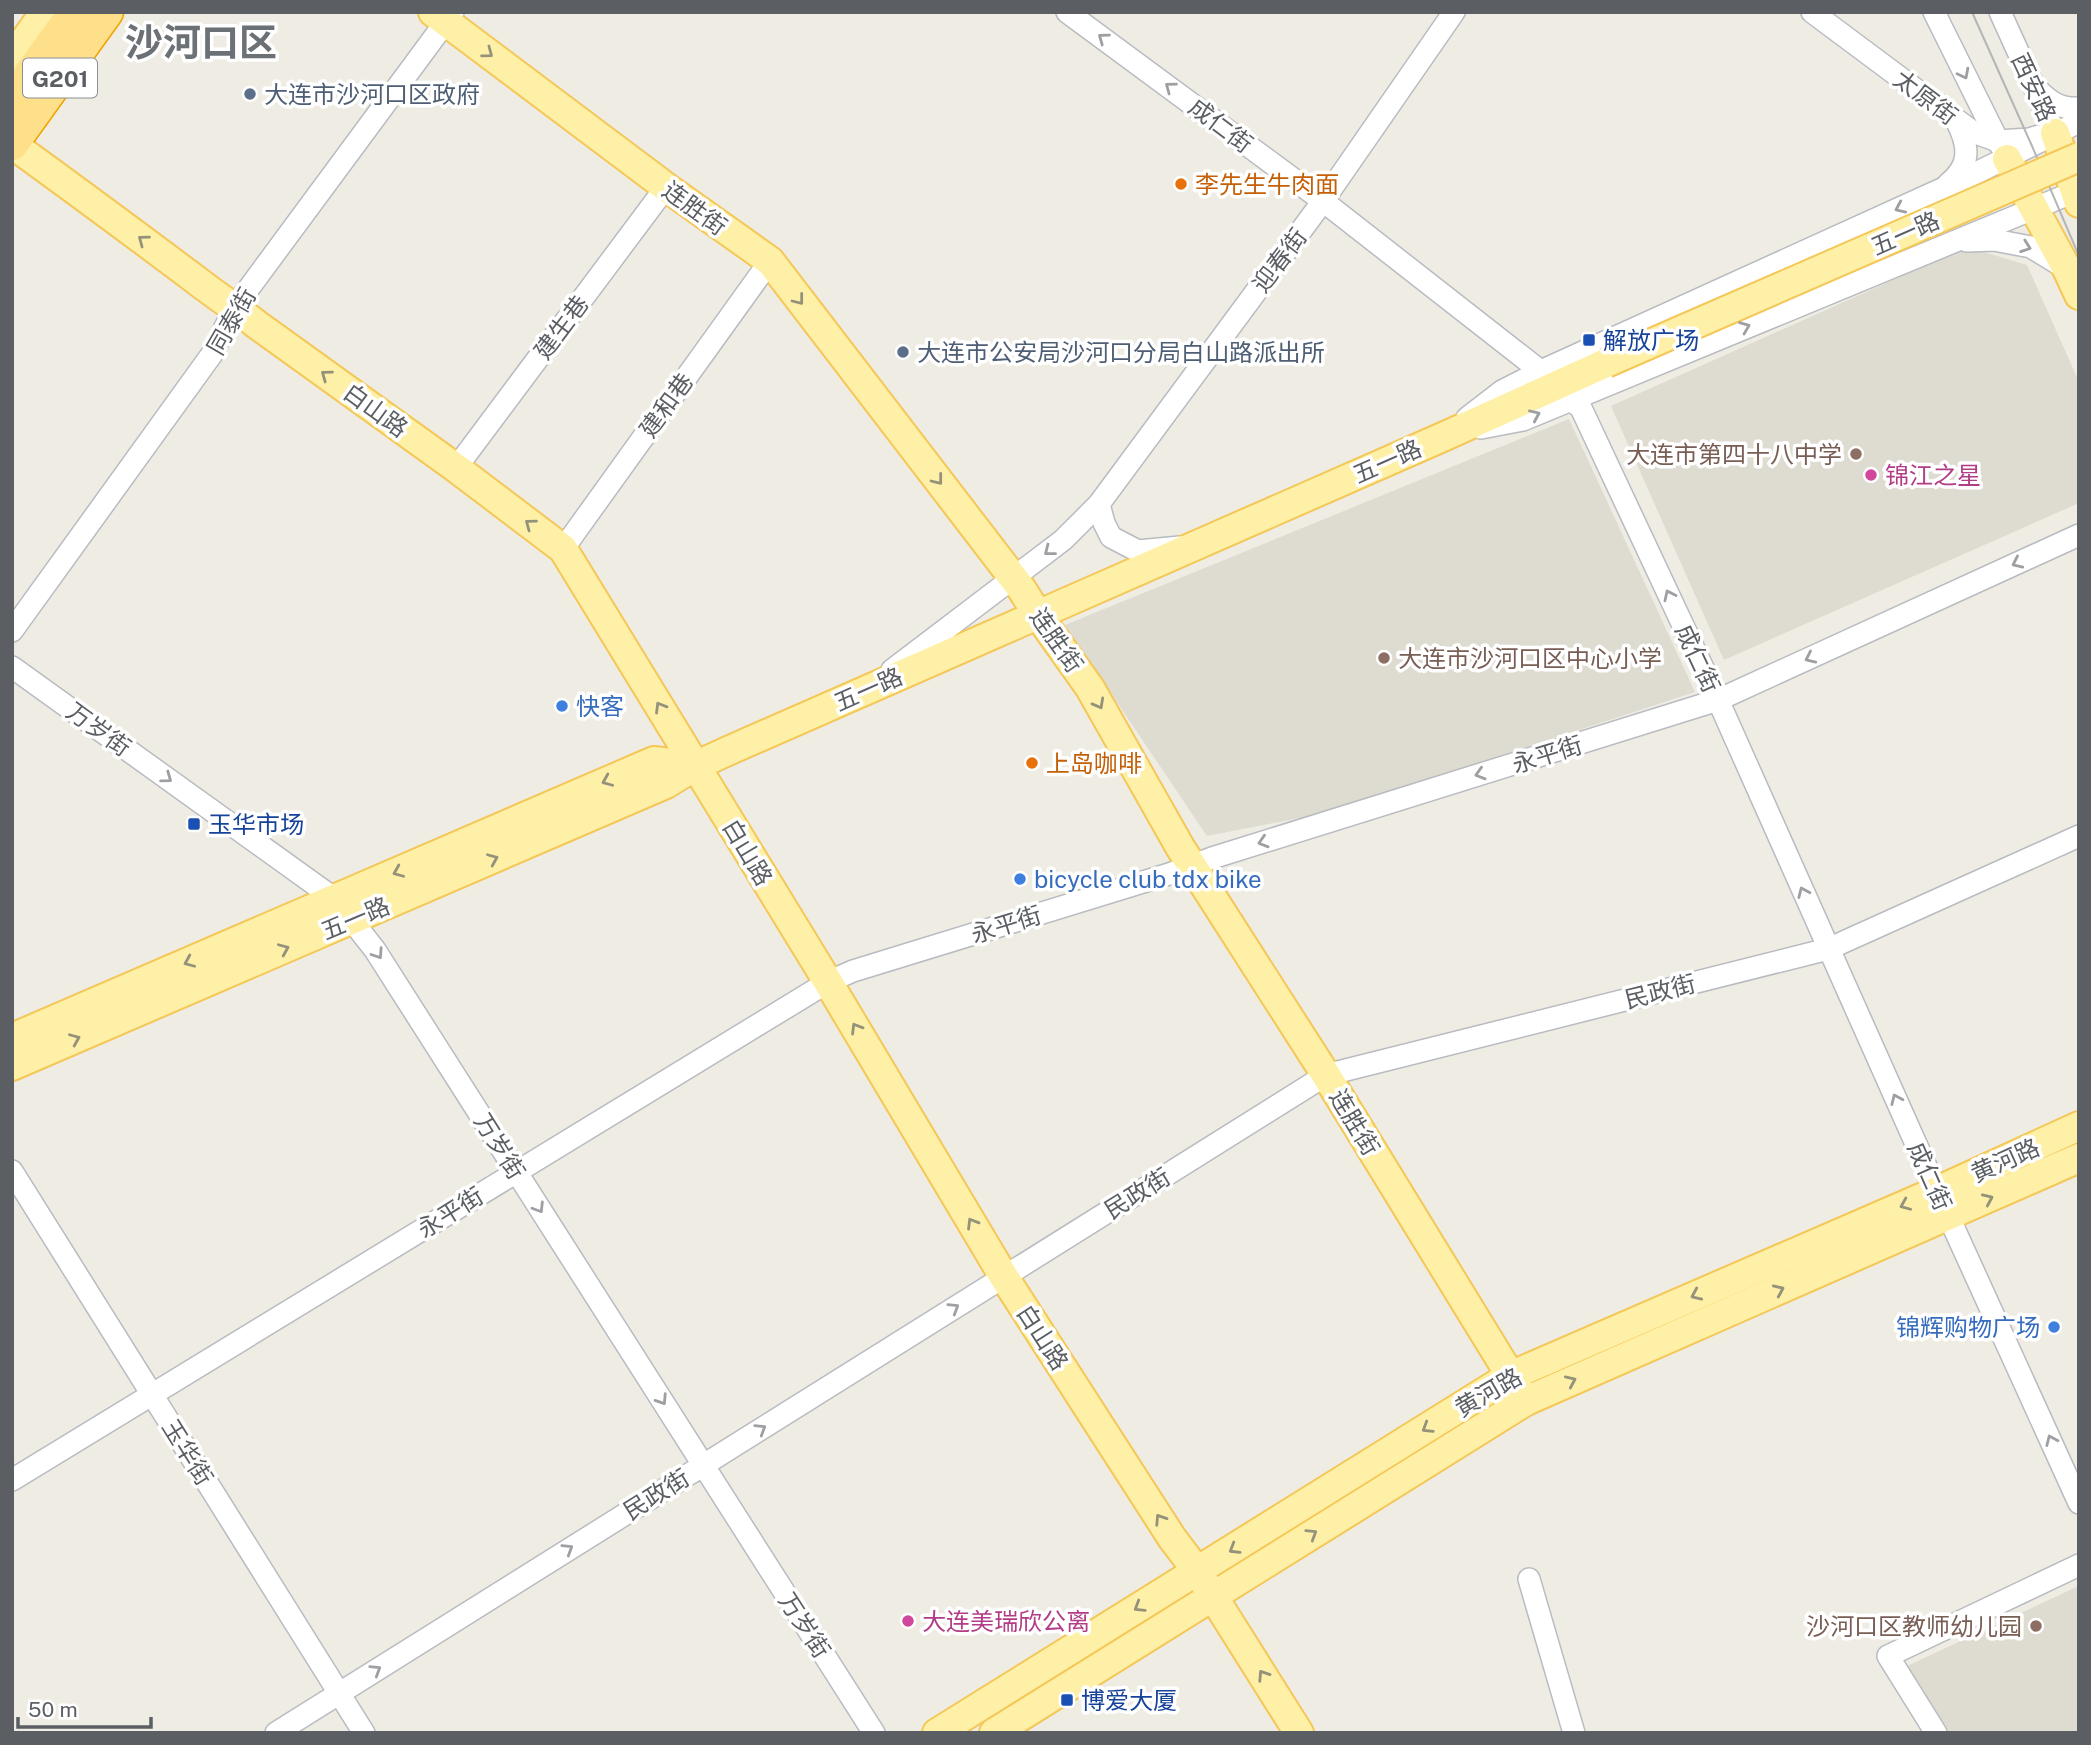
<svg xmlns="http://www.w3.org/2000/svg" width="2091" height="1745" font-family="'Public Sans','Noto Sans SC',sans-serif">
<style>
.education{fill:#dedbd1}
.lines{fill:none;stroke-linecap:round;stroke-linejoin:round}
.minor-casing{stroke:#b8bbc0;stroke-width:24}
.major-casing{stroke:#f4c757;stroke-width:32}
.highway-casing{stroke:#f1a400;stroke-width:35}
.minor{stroke:#fff;stroke-width:21}
.major{stroke:#fff0a7;stroke-width:28}
.highway{stroke:#ffe08a;stroke-width:32}
.tram{stroke:#b4b5b5;stroke-width:2}
.major-bridge-casing{stroke:#f4c757;stroke-width:32;stroke-linecap:butt}
.major-bridge{stroke:#fff0a7;stroke-width:28}
.oneway{stroke:#9d9fa2}
.oneway2{stroke:#94927b}
.service-dot{fill:#5c6f8a;stroke:#fff;stroke-width:2.5}
.food-dot{fill:#e8710a;stroke:#fff;stroke-width:2.5}
.transit-dot{fill:#1a4fb4;stroke:#fff;stroke-width:2.5}
.education-dot{fill:#8d6e63;stroke:#fff;stroke-width:2.5}
.hotel-dot{fill:#d1479c;stroke:#fff;stroke-width:2.5}
.shop-dot{fill:#3f7fe0;stroke:#fff;stroke-width:2.5}
.labels{text-anchor:middle;dominant-baseline:central;stroke-width:7;stroke-linejoin:round;paint-order:stroke}
.shield{fill:#fff;stroke:#8c8f92;stroke-width:2}
.shield-label{font-size:23px;font-weight:bold;fill:#5b5f64}
.street-label{font-size:24px;fill:#5b5f64;stroke:#fff}
.service-label{font-size:24px;fill:#4e5e75;stroke:#fff;text-anchor:start}
.food-label{font-size:24px;fill:#c56008;stroke:#fff;text-anchor:start}
.transit-label{font-size:24px;fill:#164399;stroke:#fff;text-anchor:start}
.education-label{font-size:24px;fill:#785e54;stroke:#fff;text-anchor:end}
.hotel-label{font-size:24px;fill:#b23c85;stroke:#fff;text-anchor:start}
.shop-label{font-size:24px;fill:#366cbe;stroke:#fff;text-anchor:start}
.town-label{font-size:38px;font-weight:bold;fill:#6c7176;stroke:#fff}
</style>
<rect width="100%" height="100%" fill="#eeece3"/>
<g class="education">
<polygon points="1967,247 2027,265 2079,382 2079,503 1724,660 1611,406"/>
<polygon points="1569,419 1695,692 1325,813 1207,836 1065,625"/>
<polygon points="2079,1586 2079,1733 1950,1733 1907,1666"/>
</g>
<g class="lines">
<defs>
<g id="minor">
<polyline points="1067,12 1323,201 1557,384 1570,399 1581,408 1718,700 1937,1191 2079,1503"/>
<polyline points="1812,12 1973,132 1998,141 2029,139 2039,136"/>
<polyline points="1934,12 2000,145"/>
<polyline points="2000,12 2055,133"/>
<path d="M2038,90C2051,103 2061,109 2079,108"/>
<path d="M1948,184C1972,165 1969,145 1956,120"/>
<polyline points="1967,241 1994,240 2031,247 2067,269"/>
<polyline points="1467,418 1502,391 1541,371 1966,178 2079,122"/>
<polyline points="1481,428 1523,420 2079,190"/>
<polyline points="456,468 666,187"/>
<polyline points="1099,504 1104,523 1111,537 1138,551 1180,547"/>
<polyline points="563,549 770,261"/>
<polyline points="12,631 212,354 235,307 453,12"/>
<polyline points="12,667 335,899 375,950 874,1733"/>
<polyline points="892,670 1063,540 1099,504 1323,201 1454,12"/>
<polyline points="12,1171 364,1733"/>
<polyline points="12,1480 828,982 853,971 1169,874 1212,858 1718,700 2079,535"/>
<polyline points="1529,1579 1574,1733"/>
<polyline points="276,1733 1326,1075 1828,949 2079,836"/>
<polyline points="1936,1733 1888,1656 2079,1565"/>
</g>
<g id="major">
<polyline points="433,12 666,187 770,261 1021,588 1038,615 1090,688 1180,847 1326,1075 1526,1401"/>
<polyline points="12,58 45,12"/>
<polyline points="2055,133 2079,203"/>
<path d="M12,144C78,192 143,240 208,289C224,301 240,311 256,324L456,468L563,549L828,982L1004,1277L1172,1538L1197,1571L1299,1733"/>
<polyline points="2007,159 2067,269 2079,295"/>
<polyline points="12,1038 654,761 695,766"/>
<polyline points="12,1066 666,784 695,766 730,750 1445,436 1606,363"/>
<polyline points="937,1733 1510,1376 1937,1191 2079,1126"/>
<polyline points="994,1733 1526,1401 2079,1158"/>
</g>
<g id="highway">
<polyline points="12,99 75,12"/>
<polyline points="12,144 107,12"/>
</g>
</defs>
<use href="#minor" class="minor-casing"/>
<use href="#major" class="major-casing"/>
<use href="#highway" class="highway-casing"/>
<use href="#minor" class="minor"/>
<use href="#major" class="major"/>
<use href="#highway" class="highway"/>
<polyline class="tram" points="1972,12 2032,146 2079,256"/>
<defs>
<polyline id="major-bridge" points="1606,363 2079,157"/>
</defs>
<use href="#major-bridge" class="major-bridge-casing"/>
<use href="#major-bridge" class="major-bridge"/>
</g>
<defs><path id="oneway-chevron" d="M-2-3.5L2.5 0L-2 3.5" fill="none" stroke-width="1.6" stroke-linecap="round" stroke-linejoin="round" transform="scale(1.75)"/></defs>
<g class="oneway">
<use href="#oneway-chevron" transform="translate(1103 38) rotate(-144)"/>
<use href="#oneway-chevron" transform="translate(1964 74) rotate(63)"/>
<use href="#oneway-chevron" transform="translate(1170 87) rotate(-143)"/>
<use href="#oneway-chevron" transform="translate(1900 208) rotate(156)"/>
<use href="#oneway-chevron" transform="translate(2026 247) rotate(20)"/>
<use href="#oneway-chevron" transform="translate(1745 327) rotate(-22)"/>
<use href="#oneway-chevron" transform="translate(1535 415) rotate(-24)"/>
<use href="#oneway-chevron" transform="translate(1049 551) rotate(142)"/>
<use href="#oneway-chevron" transform="translate(2017 563) rotate(155)"/>
<use href="#oneway-chevron" transform="translate(1669 595) rotate(-115)"/>
<use href="#oneway-chevron" transform="translate(1810 658) rotate(155)"/>
<use href="#oneway-chevron" transform="translate(1480 774) rotate(163)"/>
<use href="#oneway-chevron" transform="translate(167 778) rotate(36)"/>
<use href="#oneway-chevron" transform="translate(1263 842) rotate(163)"/>
<use href="#oneway-chevron" transform="translate(1803 892) rotate(-114)"/>
<use href="#oneway-chevron" transform="translate(378 954) rotate(56)"/>
<use href="#oneway-chevron" transform="translate(1896 1099) rotate(-114)"/>
<use href="#oneway-chevron" transform="translate(539 1208) rotate(58)"/>
<use href="#oneway-chevron" transform="translate(954 1308) rotate(-32)"/>
<use href="#oneway-chevron" transform="translate(662 1400) rotate(57)"/>
<use href="#oneway-chevron" transform="translate(761 1429) rotate(-32)"/>
<use href="#oneway-chevron" transform="translate(2051 1440) rotate(-114)"/>
<use href="#oneway-chevron" transform="translate(568 1549) rotate(-32)"/>
<use href="#oneway-chevron" transform="translate(376 1670) rotate(-32)"/>
</g>
<g class="oneway2">
<use href="#oneway-chevron" transform="translate(488 53) rotate(37)"/>
<use href="#oneway-chevron" transform="translate(143 240) rotate(-143)"/>
<use href="#oneway-chevron" transform="translate(799 300) rotate(52)"/>
<use href="#oneway-chevron" transform="translate(326 375) rotate(-144)"/>
<use href="#oneway-chevron" transform="translate(938 480) rotate(52)"/>
<use href="#oneway-chevron" transform="translate(530 524) rotate(-143)"/>
<use href="#oneway-chevron" transform="translate(1099 704) rotate(61)"/>
<use href="#oneway-chevron" transform="translate(660 707) rotate(-121)"/>
<use href="#oneway-chevron" transform="translate(607 781) rotate(157)"/>
<use href="#oneway-chevron" transform="translate(493 859) rotate(-23)"/>
<use href="#oneway-chevron" transform="translate(398 872) rotate(157)"/>
<use href="#oneway-chevron" transform="translate(284 949) rotate(-23)"/>
<use href="#oneway-chevron" transform="translate(189 962) rotate(157)"/>
<use href="#oneway-chevron" transform="translate(856 1028) rotate(-121)"/>
<use href="#oneway-chevron" transform="translate(75 1039) rotate(-23)"/>
<use href="#oneway-chevron" transform="translate(1988 1199) rotate(-24)"/>
<use href="#oneway-chevron" transform="translate(1905 1205) rotate(157)"/>
<use href="#oneway-chevron" transform="translate(972 1223) rotate(-121)"/>
<use href="#oneway-chevron" transform="translate(1779 1290) rotate(-24)"/>
<use href="#oneway-chevron" transform="translate(1696 1295) rotate(156)"/>
<use href="#oneway-chevron" transform="translate(1571 1381) rotate(-24)"/>
<use href="#oneway-chevron" transform="translate(1427 1428) rotate(148)"/>
<use href="#oneway-chevron" transform="translate(1160 1519) rotate(-123)"/>
<use href="#oneway-chevron" transform="translate(1312 1534) rotate(-32)"/>
<use href="#oneway-chevron" transform="translate(1234 1549) rotate(149)"/>
<use href="#oneway-chevron" transform="translate(1139 1607) rotate(148)"/>
<use href="#oneway-chevron" transform="translate(1263 1675) rotate(-123)"/>
</g>
<g class="service-dot">
<circle cx="250" cy="94" r="7"/>
<circle cx="903" cy="352" r="7"/>
</g>
<g class="food-dot">
<circle cx="1181" cy="184" r="7"/>
<circle cx="1032" cy="763" r="7"/>
</g>
<g class="transit-dot">
<rect x="1582" y="333" width="14" height="14" rx="3.5"/>
<rect x="187" y="817" width="14" height="14" rx="3.5"/>
<rect x="1060" y="1693" width="14" height="14" rx="3.5"/>
</g>
<g class="education-dot">
<circle cx="1856" cy="454" r="7"/>
<circle cx="1384" cy="658" r="7"/>
<circle cx="2036" cy="1626" r="7"/>
</g>
<g class="hotel-dot">
<circle cx="1871" cy="475" r="7"/>
<circle cx="908" cy="1621" r="7"/>
</g>
<g class="shop-dot">
<circle cx="562" cy="706" r="7"/>
<circle cx="1020" cy="879" r="7"/>
<circle cx="2054" cy="1327" r="7"/>
</g>
<g class="labels">
<rect class="shield" x="23" y="58.5" width="74" height="39" rx="5"/>
<g class="shield-label">
<text x="60" y="78">G201</text>
</g>
<g class="street-label">
<text transform="translate(2034 87) rotate(65)">西安路</text>
<text transform="translate(1926 97) rotate(37)">太原街</text>
<text transform="translate(1221 125) rotate(37)">成仁街</text>
<text transform="translate(695 208) rotate(36)">连胜街</text>
<text transform="translate(1905 233) rotate(-24)">五一路</text>
<text transform="translate(1279 260) rotate(-53)">迎春街</text>
<text transform="translate(231 321) rotate(-60)">同泰街</text>
<text transform="translate(561 327) rotate(-53)">建生巷</text>
<text transform="translate(666 405) rotate(-54)">建和巷</text>
<text transform="translate(376 410) rotate(36)">白山路</text>
<text transform="translate(1387 461) rotate(-24)">五一路</text>
<text transform="translate(1057 640) rotate(55)">连胜街</text>
<text transform="translate(1698 658) rotate(65)">成仁街</text>
<text transform="translate(868 689) rotate(-24)">五一路</text>
<text transform="translate(99 729) rotate(36)">万岁街</text>
<text transform="translate(1547 754) rotate(-17)">永平街</text>
<text transform="translate(748 852) rotate(59)">白山路</text>
<text transform="translate(355 918) rotate(-23)">五一路</text>
<text transform="translate(1006 924) rotate(-17)">永平街</text>
<text transform="translate(1660 991) rotate(-14)">民政街</text>
<text transform="translate(1355 1122) rotate(59)">连胜街</text>
<text transform="translate(500 1146) rotate(58)">万岁街</text>
<text transform="translate(2005 1160) rotate(-24)">黄河路</text>
<text transform="translate(1930 1176) rotate(66)">成仁街</text>
<text transform="translate(1137 1193) rotate(-32)">民政街</text>
<text transform="translate(450 1212) rotate(-32)">永平街</text>
<text transform="translate(1043 1337) rotate(57)">白山路</text>
<text transform="translate(1488 1392) rotate(-30)">黄河路</text>
<text transform="translate(188 1452) rotate(58)">玉华街</text>
<text transform="translate(656 1494) rotate(-32)">民政街</text>
<text transform="translate(805 1625) rotate(57)">万岁街</text>
</g>
<g class="service-label">
<text x="264" y="94">大连市沙河口区政府</text>
<text x="917" y="352">大连市公安局沙河口分局白山路派出所</text>
</g>
<g class="food-label">
<text x="1195" y="184">李先生牛肉面</text>
<text x="1046" y="763">上岛咖啡</text>
</g>
<g class="transit-label">
<text x="1603" y="340">解放广场</text>
<text x="208" y="824">玉华市场</text>
<text x="1081" y="1700">博爱大厦</text>
</g>
<g class="education-label">
<text x="1842" y="454">大连市第四十八中学</text>
<text x="1398" y="658" text-anchor="start">大连市沙河口区中心小学</text>
<text x="2022" y="1626">沙河口区教师幼儿园</text>
</g>
<g class="hotel-label">
<text x="1885" y="475">锦江之星</text>
<text x="922" y="1621">大连美瑞欣公离</text>
</g>
<g class="shop-label">
<text x="576" y="706">快客</text>
<text x="1034" y="879">bicycle club tdx bike</text>
<text x="2040" y="1327" text-anchor="end">锦辉购物广场</text>
</g>
<g class="town-label">
<text x="201" y="42">沙河口区</text>
</g>
</g>
<rect width="2091" height="1745" fill="none" stroke="#5b5f64" stroke-width="28"/>
<path d="M18 1717v10h133v-10" fill="none" stroke="#5b5f64" stroke-width="3.5"/>
<text x="28" y="1717" font-size="21" fill="#5b5f64" stroke="#ffffff" stroke-width="5" paint-order="stroke">50 m</text>
</svg>
